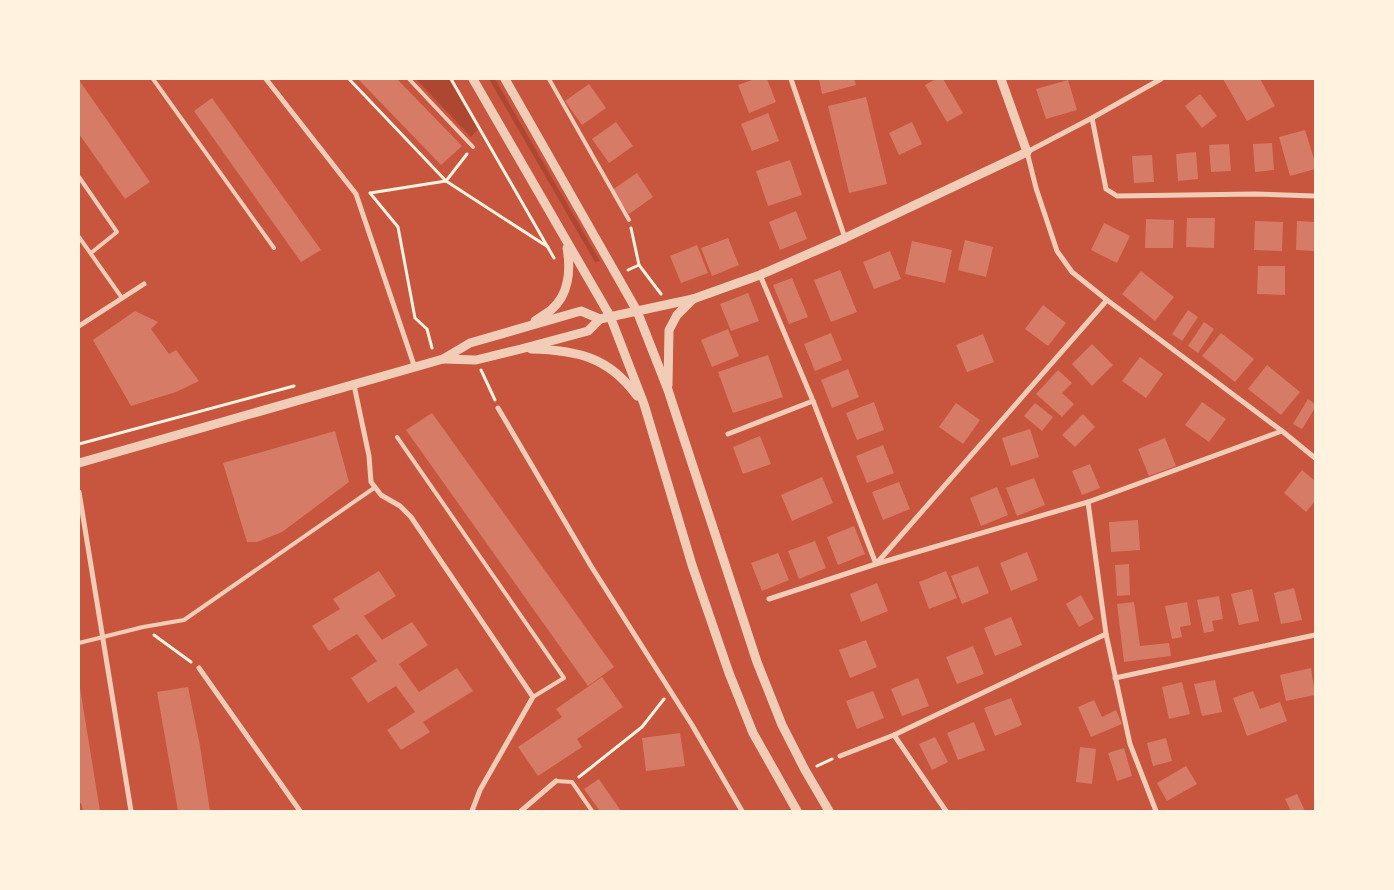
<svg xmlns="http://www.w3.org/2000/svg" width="1394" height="890" font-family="Rubik,sans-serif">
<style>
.green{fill:#ae4732}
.building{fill:#d67c66}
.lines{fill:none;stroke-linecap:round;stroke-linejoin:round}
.path{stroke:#fff3e0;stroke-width:3}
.service{stroke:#f1ccb7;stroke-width:4}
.minor{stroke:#f1ccb7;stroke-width:5}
.tertiary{stroke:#f1ccb7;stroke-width:9}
</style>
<rect width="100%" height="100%" fill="#c8553d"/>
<g class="green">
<polygon points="416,79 449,79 478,129 471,137"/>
<polygon points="489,79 495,79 600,261 595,262"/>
</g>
<g class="building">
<polygon points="358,79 397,79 462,146 441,165"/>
<polygon points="755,79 767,79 776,102 749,113 738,85"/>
<polygon points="819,79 854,79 856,85 822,94"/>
<polygon points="936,79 943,79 963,113 947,122 925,85"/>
<polygon points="1223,79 1260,79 1275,106 1247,121"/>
<polygon points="79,80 150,182 125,199 79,134"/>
<polygon points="1068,80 1077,110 1046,119 1036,89"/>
<polygon points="589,84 606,108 582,125 565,101"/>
<polygon points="1200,94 1217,116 1202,128 1185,106"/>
<polygon points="866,97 887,184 849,193 828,106"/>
<polygon points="212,98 321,250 301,262 194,111"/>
<polygon points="768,113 779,141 752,151 741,124"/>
<polygon points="616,122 633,146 609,163 592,139"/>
<polygon points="912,122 922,144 899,155 889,133"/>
<polygon points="1305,130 1315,162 1315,169 1290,176 1279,137"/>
<polygon points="1272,143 1274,170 1255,172 1253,144"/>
<polygon points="1229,144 1231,171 1211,172 1209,145"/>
<polygon points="1196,152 1198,179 1178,181 1176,154"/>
<polygon points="1152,155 1154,182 1134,183 1132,156"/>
<polygon points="790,160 802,195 768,206 756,171"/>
<polygon points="637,173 653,197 629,214 612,190"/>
<polygon points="796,211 807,239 780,250 769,222"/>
<polygon points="1187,218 1215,218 1214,248 1186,247"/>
<polygon points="1146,219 1174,220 1173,248 1145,248"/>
<polygon points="1255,221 1283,222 1282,251 1254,250"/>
<polygon points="1297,221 1315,222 1315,251 1296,250"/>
<polygon points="1104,223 1130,236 1117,263 1091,250"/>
<polygon points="728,238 739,265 712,276 701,248"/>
<polygon points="965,240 993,247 986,277 958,270"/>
<polygon points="912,241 952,250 945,283 905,274"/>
<polygon points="697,245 708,273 681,283 670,256"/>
<polygon points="890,251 901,279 874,289 863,262"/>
<polygon points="1258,266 1285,266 1285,295 1257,294"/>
<polygon points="840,270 857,312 831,322 814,280"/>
<polygon points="1141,271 1174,297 1155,321 1122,294"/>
<polygon points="792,278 808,317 789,324 773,285"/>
<polygon points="748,293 759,321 731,331 720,304"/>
<polygon points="1043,305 1066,323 1048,346 1025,329"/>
<polygon points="1188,310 1198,317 1182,341 1172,334"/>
<polygon points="135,311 158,322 151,329 169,354 176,350 199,381 176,392 131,406 93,340"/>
<polygon points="1204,322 1214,329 1198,353 1188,346"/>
<polygon points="728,329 739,356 712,367 701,340"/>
<polygon points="831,333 842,360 815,371 804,344"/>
<polygon points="1221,333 1254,359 1235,382 1202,356"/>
<polygon points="983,334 994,362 967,372 956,345"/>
<polygon points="1092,344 1113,365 1092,386 1072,364"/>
<polygon points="768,355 783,397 733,413 718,372"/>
<polygon points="1140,357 1163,374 1146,398 1122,381"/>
<polygon points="1267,365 1300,392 1281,415 1248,389"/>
<polygon points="848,369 859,397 832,408 821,380"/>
<polygon points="1058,370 1072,383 1062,393 1074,404 1062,417 1036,394"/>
<polygon points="1308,399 1315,404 1315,408 1302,429 1293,424"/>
<polygon points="874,402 884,430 857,440 846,413"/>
<polygon points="1202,402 1226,419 1209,442 1185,425"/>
<polygon points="956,403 980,420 963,444 939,427"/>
<polygon points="1035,403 1053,417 1042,431 1024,416"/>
<polygon points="432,413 614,667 588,686 406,430"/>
<polygon points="1083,414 1095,427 1075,447 1062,435"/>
<polygon points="1030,429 1039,457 1011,466 1002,438"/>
<polygon points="335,431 349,482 282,532 257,542 247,542 223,463"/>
<polygon points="760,436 771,464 743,474 733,447"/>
<polygon points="1165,438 1176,466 1149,476 1138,449"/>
<polygon points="883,445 894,473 867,483 856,456"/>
<polygon points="1090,464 1100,488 1082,495 1072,471"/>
<polygon points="1302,470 1315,481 1315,501 1306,512 1284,493"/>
<polygon points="822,477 833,503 792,521 781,495"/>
<polygon points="1034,478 1045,505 1017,516 1006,488"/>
<polygon points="899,482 910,509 883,520 872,492"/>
<polygon points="997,487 1008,515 981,526 970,498"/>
<polygon points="1138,520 1140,550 1111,552 1109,522"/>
<polygon points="854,526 865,554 838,565 827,537"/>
<polygon points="815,541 826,568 799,579 788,551"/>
<polygon points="1027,552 1038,580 1011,591 1000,563"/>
<polygon points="778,553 789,580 762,591 751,563"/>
<polygon points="1129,564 1130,595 1117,596 1115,565"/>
<polygon points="978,566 989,593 962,604 951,576"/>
<polygon points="379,571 396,596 364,616 382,640 412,622 428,645 399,664 419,692 457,668 473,691 423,722 430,732 401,750 387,730 415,712 396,686 368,703 351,678 377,661 357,634 329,651 312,626 340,609 333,599"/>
<polygon points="946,571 957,598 929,609 919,582"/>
<polygon points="877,583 888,611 861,622 850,594"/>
<polygon points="1294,588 1302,620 1281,624 1274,593"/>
<polygon points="1252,589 1259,621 1239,625 1231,594"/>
<polygon points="1081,595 1094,619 1079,627 1066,604"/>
<polygon points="1219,596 1223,619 1212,621 1214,631 1204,633 1197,600"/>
<polygon points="1134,602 1140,646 1169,643 1171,656 1124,662 1117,604"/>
<polygon points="1187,602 1191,625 1180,627 1182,637 1172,639 1165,606"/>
<polygon points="1011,617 1022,645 995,656 984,628"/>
<polygon points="866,640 877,667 850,678 839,650"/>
<polygon points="973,646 984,674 957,684 946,657"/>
<polygon points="1311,668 1315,695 1286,701 1280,675"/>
<polygon points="602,677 623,707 577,739 582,747 538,776 518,747 562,717 556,709"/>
<polygon points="918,678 929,706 902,716 891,689"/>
<polygon points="1215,680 1222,712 1202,716 1194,684"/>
<polygon points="1182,682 1190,714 1169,719 1162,687"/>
<polygon points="188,687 200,746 210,811 178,811 157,692"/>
<polygon points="79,688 80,688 100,811 83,811 81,803 79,803"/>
<polygon points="873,691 884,718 857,729 846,701"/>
<polygon points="1253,691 1260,709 1280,702 1287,721 1247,736 1233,698"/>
<polygon points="1011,698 1022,725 995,736 984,708"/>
<polygon points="1094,700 1102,717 1116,710 1122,724 1091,737 1078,707"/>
<polygon points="974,722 985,750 958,760 947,733"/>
<polygon points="680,733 685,766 646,771 642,738"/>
<polygon points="935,737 948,762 932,770 919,744"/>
<polygon points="1166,738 1172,761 1153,766 1147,743"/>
<polygon points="1080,747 1096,749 1092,784 1076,782"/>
<polygon points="1124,748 1132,776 1117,781 1108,753"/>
<polygon points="1186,766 1197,784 1167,801 1157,783"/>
<polygon points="599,779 621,811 600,811 584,789"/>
<polygon points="1297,794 1305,811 1291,811 1285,799"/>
</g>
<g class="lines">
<g class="path">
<polyline points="349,79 446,181 467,154"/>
<polyline points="451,79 554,258"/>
<polyline points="631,228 639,265 661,294"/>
<polyline points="628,270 639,265"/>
<polyline points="432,348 427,329 415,318 398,227 370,193 446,181 548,247"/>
<polyline points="481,370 495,400"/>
<polyline points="79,444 294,386"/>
<polyline points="154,635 191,662"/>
<polyline points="817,766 832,759"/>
<polyline points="579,777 642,727 664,699"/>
</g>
<g class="service">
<polyline points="153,79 274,248"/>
<polyline points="409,79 473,147"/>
<polyline points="549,79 629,220"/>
<polyline points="79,177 117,232 91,253"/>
<polyline points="79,237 122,298"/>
<polyline points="397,437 564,678 533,697"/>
<polyline points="79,643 143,627 184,620 374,488"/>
<polyline points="556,781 572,782 592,811"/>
</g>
<g class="minor">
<polyline points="266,79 356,194 415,368"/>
<polyline points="791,79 845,238"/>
<polyline points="1161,79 1092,118 1027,152 1036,188 1057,251 1072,272 1107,300 1282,431 1315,458"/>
<polyline points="1092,118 1106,189 1117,196 1255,194 1315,196"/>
<polyline points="760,275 813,401 876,564 1107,300"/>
<polyline points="79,326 144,284"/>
<polyline points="354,385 369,456 371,482 381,495 400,506 411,517 533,697 480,790 472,811"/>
<polyline points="498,408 591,566 692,725 742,811"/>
<polyline points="728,434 813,401"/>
<polyline points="79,492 131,811"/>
<polyline points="1088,502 1106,634 1130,744 1156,811"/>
<polyline points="769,599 876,564 1088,502 1282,431"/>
<polyline points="199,668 300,811"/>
<polyline points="1115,678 1315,635"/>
<polyline points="894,735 946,811"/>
<polyline points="840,756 894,735 1106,634"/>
<polyline points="521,811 556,781"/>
</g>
<g class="tertiary">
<polyline points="473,79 610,316 644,404 692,565 729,673 753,733 797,811"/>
<polyline points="505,79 637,311 668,390 757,662 782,725 805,770 829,811"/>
<path d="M535,321C540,317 546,314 551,310C569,295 571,270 567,248"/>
<path d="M531,349C577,350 609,357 637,396"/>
<polyline points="443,359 476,360 521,349 588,331 600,319 693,299 760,275 845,238 1027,152 1001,79"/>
<polyline points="668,385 669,330 677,315 693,299"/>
<polyline points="79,463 443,359 470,343 581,311 600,319"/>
</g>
</g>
<rect width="1394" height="890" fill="none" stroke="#fff3e0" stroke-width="160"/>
</svg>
